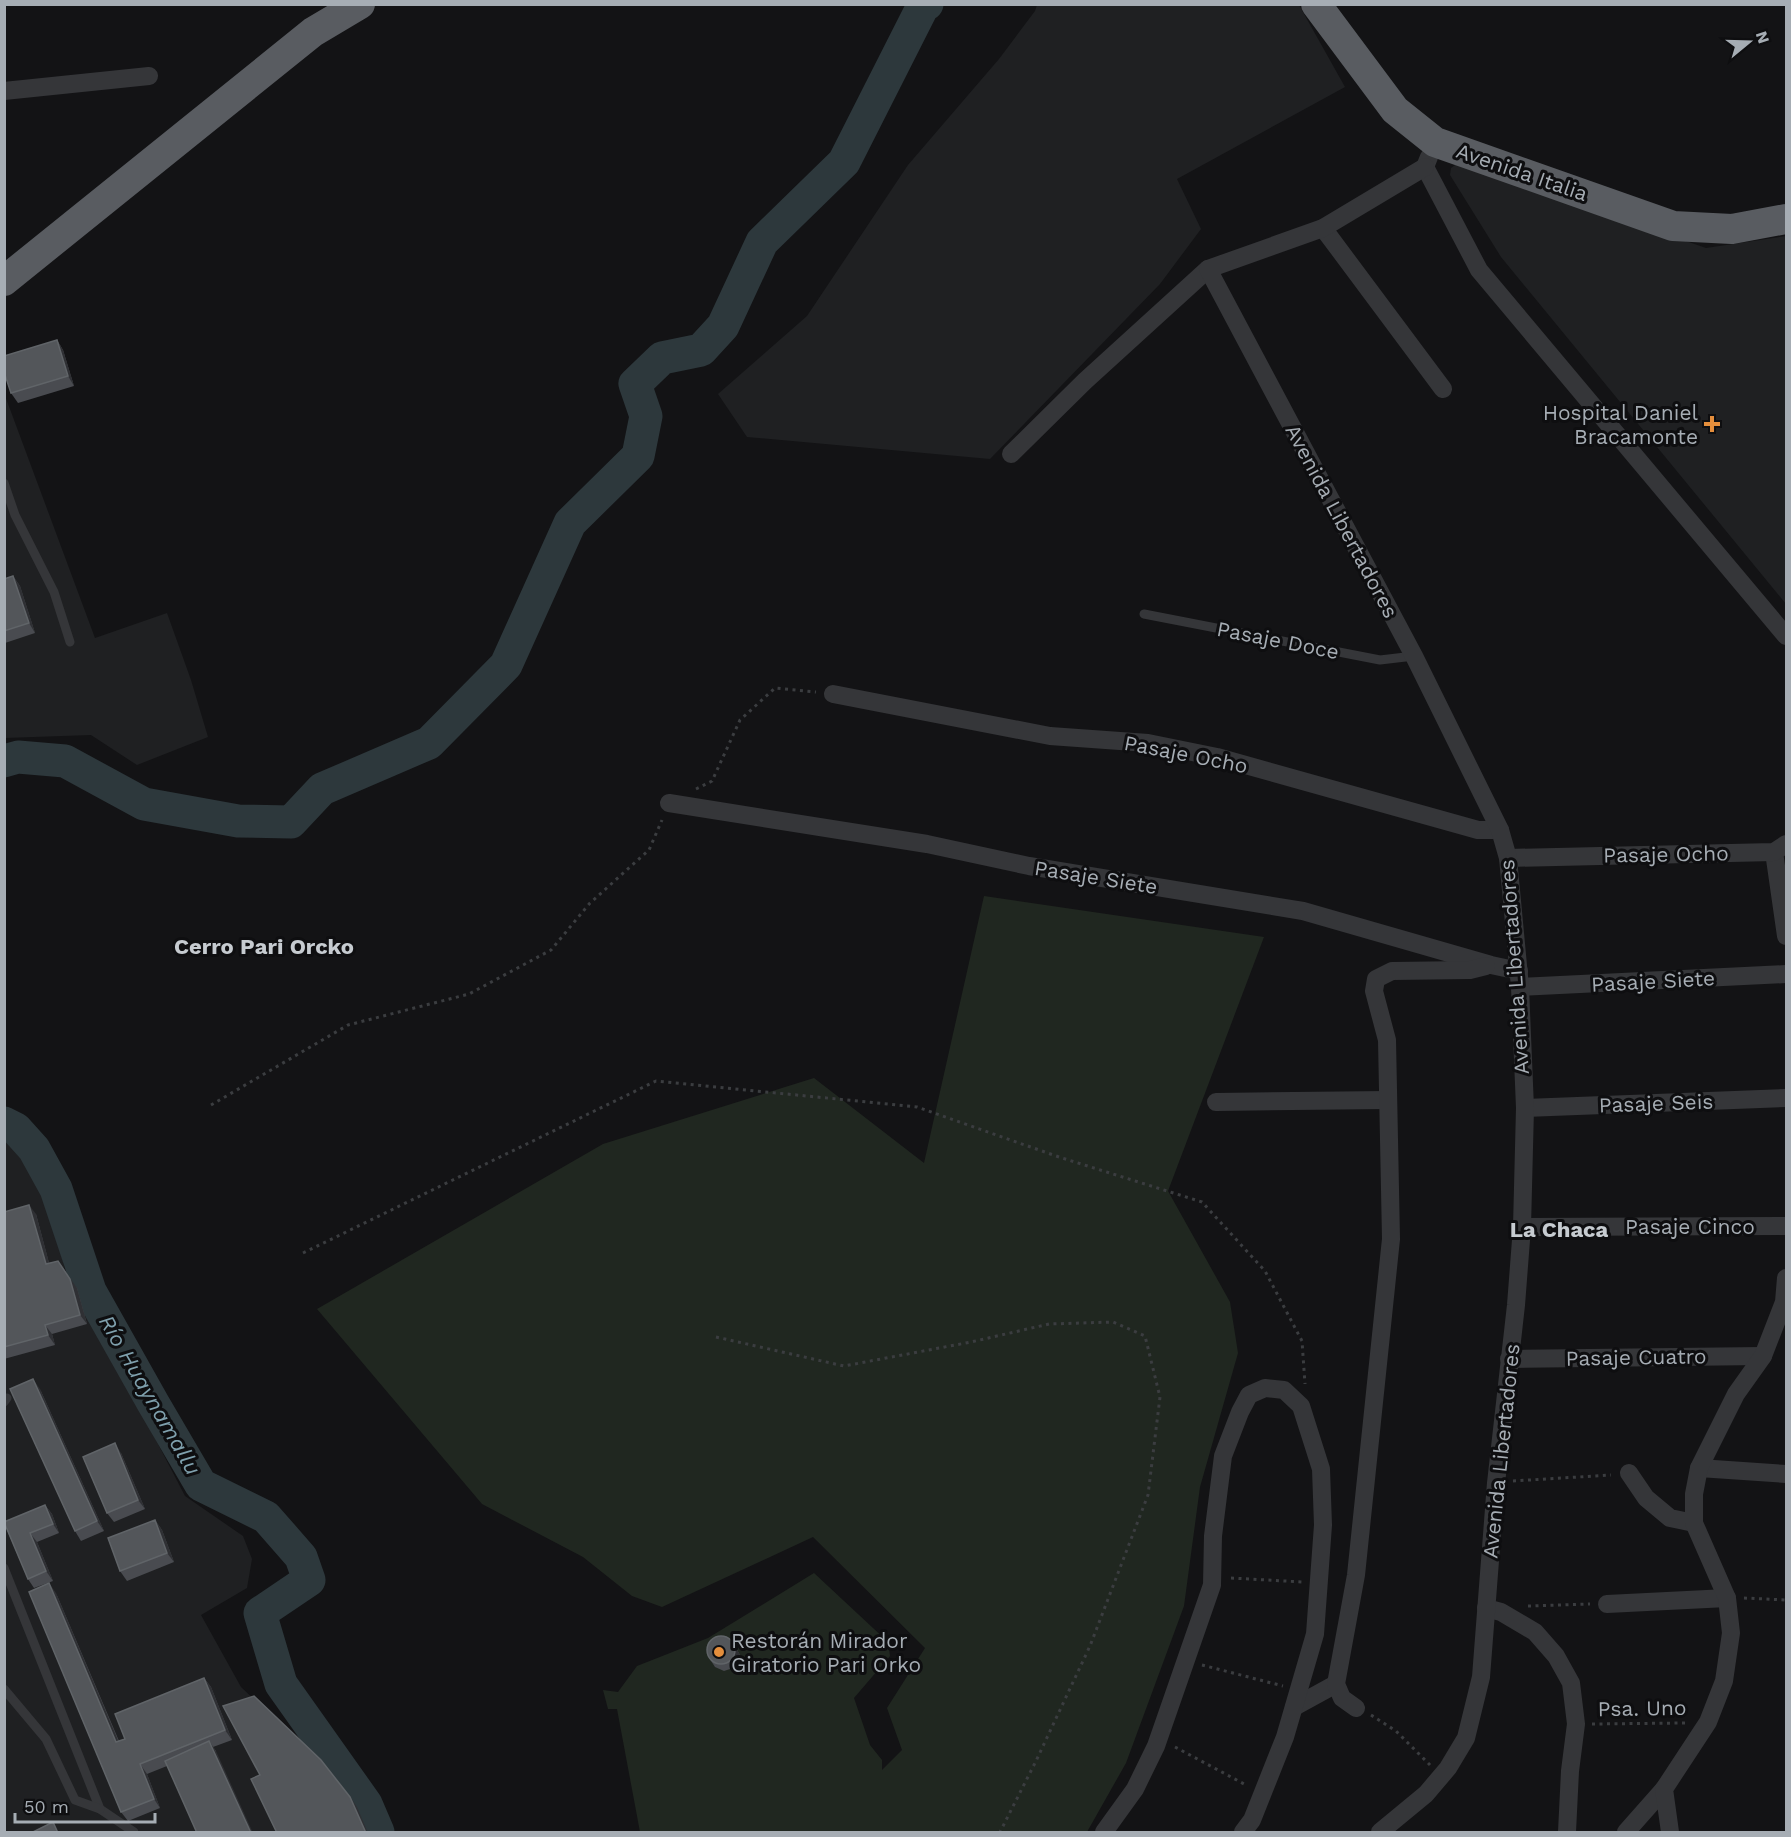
<svg xmlns="http://www.w3.org/2000/svg" width="1791" height="1837" font-family="'Work Sans',sans-serif">
<style>
.built{fill:#1f2022}
.green{fill:#202720}
.lines{fill:none;stroke-linecap:round;stroke-linejoin:round}
.river{stroke:#2d383c;stroke-width:33}
.path{stroke:#3b3d40;stroke-width:3;stroke-dasharray:3 4.5;stroke-linecap:butt}
.service{stroke:#353639;stroke-width:9}
.minor{stroke:#353639;stroke-width:18}
.trunk{stroke:#595c61;stroke-width:30}
.wall{fill:#494b50}
.shaded-wall{fill:#2f3034}
.building{fill:#53565a;stroke:#606468;stroke-width:1.5}
.poi-dot{fill:#e48e3c;stroke:#0e0e10;stroke-width:2}
.labels{text-anchor:middle;dominant-baseline:central;stroke-width:6;stroke-linejoin:round;paint-order:stroke}
.street-label{font-size:21px;fill:#a6adb4;stroke:#0e0e10}
.poi-label{font-size:21px;fill:#a6adb4;stroke:#0e0e10;text-anchor:end}
.neighbourhood-label{font-size:22px;font-weight:bold;fill:#c6cbd0;stroke:#0e0e10}
.water-label{font-size:22px;font-style:italic;fill:#7fa0ad;stroke:#0e0e10}
</style>
<rect width="100%" height="100%" fill="#131315"/>
<g class="built">
<polygon points="1037,5 1299,5 1345,87 1177,179 1201,229 1160,284 990,459 747,437 718,394 807,316 908,165 999,59 1035,11"/>
<polygon points="1458,163 1467,165 1706,248 1786,236 1786,604 1501,257 1450,175 1451,168"/>
<polygon points="4,393 95,638 167,613 191,680 208,737 137,765 91,735 5,738"/>
<polygon points="4,1140 18,1145 45,1192 52,1211 65,1270 77,1288 185,1496 243,1536 252,1559 247,1588 201,1615 241,1687 327,1769 357,1807 368,1832 5,1832"/>
</g>
<polygon class="green" points="984,896 1264,937 1168,1191 1230,1302 1238,1353 1200,1487 1184,1606 1126,1763 1087,1832 640,1832 617,1709 608,1709 603,1690 618,1692 637,1666 708,1638 814,1573 888,1642 890,1656 854,1698 870,1745 882,1760 882,1770 902,1750 887,1708 925,1648 813,1537 662,1607 632,1596 583,1557 482,1504 317,1309 603,1144 814,1078 924,1163"/>
<g class="lines">
<g class="river">
<polyline points="4,761 18,757 65,761 144,804 238,821 291,822 322,789 429,743 506,665 570,523 638,456 646,416 635,384 662,358 701,350 723,326 762,242 844,162 923,6 927,4"/>
<polyline points="4,1123 16,1129 34,1149 56,1189 90,1291 153,1403 201,1485 266,1517 301,1557 309,1580 260,1613 281,1684 366,1804 378,1832"/>
</g>
<g class="path">
<polyline points="696,789 712,781 740,720 775,688 816,692"/>
<polyline points="211,1105 348,1025 469,994 551,950 590,903 649,850 662,820"/>
<polyline points="303,1253 656,1081 917,1107 1059,1157 1202,1202 1265,1271 1302,1341 1305,1384"/>
<polyline points="716,1337 844,1366 971,1342 1049,1324 1113,1322 1145,1336 1160,1397 1148,1495 1090,1646 1036,1761 1000,1832"/>
<polyline points="1513,1481 1611,1475"/>
<polyline points="1231,1578 1302,1582"/>
<polyline points="1744,1598 1786,1600"/>
<polyline points="1528,1606 1590,1604"/>
<polyline points="1202,1665 1283,1686"/>
<polyline points="1371,1715 1396,1731 1430,1765"/>
<polyline points="1592,1724 1685,1723"/>
<polyline points="1175,1747 1246,1785"/>
</g>
<g class="service">
<polyline points="4,483 15,515 54,592 70,642"/>
<polyline points="1144,614 1380,660 1414,656"/>
<polyline points="4,1402 7,1398"/>
<polyline points="4,1568 100,1809 134,1832"/>
<polyline points="4,1689 46,1739 75,1800 100,1809"/>
</g>
<g class="minor">
<polyline points="4,91 149,76"/>
<polyline points="1429,157 1425,167 1479,270 1786,636"/>
<polyline points="1323,228 1443,389"/>
<polyline points="1011,454 1085,381 1208,269"/>
<polyline points="833,694 1050,736 1148,743 1217,757 1478,830 1500,830"/>
<polyline points="669,803 927,844 1029,866 1303,911 1491,965 1519,971"/>
<polyline points="1774,852 1786,936"/>
<polyline points="1508,858 1774,852 1786,844"/>
<polyline points="1520,987 1786,974"/>
<polyline points="1216,1102 1387,1100"/>
<polyline points="1525,1108 1786,1098"/>
<polyline points="1522,1227 1786,1226"/>
<polyline points="1509,1359 1763,1356"/>
<polyline points="1699,1468 1786,1474"/>
<polyline points="1629,1473 1646,1498 1670,1518 1694,1523"/>
<polyline points="1607,1604 1727,1598"/>
<polyline points="1486,1608 1501,1612 1535,1632 1556,1656 1571,1683 1576,1724 1570,1771 1567,1832"/>
<polyline points="1294,1707 1336,1684"/>
<polyline points="1356,1708 1342,1698 1336,1684 1356,1575 1391,1239 1387,1040 1374,991 1376,979 1392,971 1470,970 1486,966"/>
<polyline points="1104,1832 1135,1789 1156,1746 1212,1585 1213,1536 1223,1456 1240,1412 1249,1395 1265,1388 1284,1390 1301,1406 1321,1469 1323,1525 1315,1634 1285,1737 1252,1820 1243,1832"/>
<polyline points="1380,1832 1426,1794 1448,1768 1466,1738 1481,1677 1496,1483 1516,1305 1522,1227 1525,1108 1520,987 1508,858 1500,830 1414,656 1208,269 1323,228 1425,167"/>
<polyline points="1626,1832 1664,1789"/>
<polyline points="1670,1832 1664,1789 1708,1722 1724,1681 1731,1633 1727,1598 1694,1523 1694,1494 1699,1468 1736,1394 1763,1356 1784,1302 1786,1278"/>
</g>
<g class="trunk">
<polyline points="1316,4 1395,110 1435,142 1673,226 1732,229 1786,219"/>
<polyline points="4,281 313,32 360,4"/>
</g>
</g>
<g class="wall">
<polygon points="57,340 63,350 74,386 18,403 11,393"/>
<polygon points="13,576 20,586 35,633 5,643 4,579"/>
<polygon points="4,1212 36,1214 49,1263 77,1288 87,1324 52,1334 55,1345 4,1359"/>
<polygon points="40,1389 104,1531 81,1541 75,1531"/>
<polygon points="121,1453 145,1509 114,1522 107,1513"/>
<polygon points="45,1505 52,1514 59,1533 37,1542 53,1581 34,1588 28,1579 4,1523"/>
<polygon points="155,1520 162,1530 174,1562 127,1581 120,1571"/>
<polygon points="56,1593 119,1741 125,1739 204,1678 211,1687 232,1740 213,1747 216,1751 167,1766 147,1774 160,1808 128,1821 121,1812"/>
<polygon points="731,1640 735,1646 740,1655 737,1665 733,1668 724,1671 715,1667 708,1656"/>
</g>
<g class="shaded-wall">
<polygon points="57,340 63,350 74,386 68,376"/>
<polygon points="13,576 20,586 35,633 29,623"/>
<polygon points="29,1205 36,1214 52,1274 46,1264"/>
<polygon points="58,1261 77,1288 87,1324 80,1315"/>
<polygon points="45,1325 52,1334 55,1345 48,1335"/>
<polygon points="33,1379 40,1389 104,1531 97,1521"/>
<polygon points="115,1443 121,1453 145,1509 138,1500"/>
<polygon points="45,1505 52,1514 59,1533 53,1524"/>
<polygon points="155,1520 162,1530 174,1562 167,1553"/>
<polygon points="30,1533 37,1542 53,1581 46,1571"/>
<polygon points="49,1583 56,1593 123,1752 116,1742"/>
<polygon points="731,1640 735,1646 740,1655 737,1665 732,1659"/>
<polygon points="204,1678 211,1687 232,1740 225,1730"/>
<polygon points="209,1741 216,1751 253,1833 251,1833"/>
<polygon points="140,1764 147,1774 160,1808 154,1799"/>
<polygon points="350,1797 357,1807 368,1833 366,1833"/>
<polygon points="4,1812 5,1813 5,1833 4,1833"/>
</g>
<g class="building">
<polygon points="57,340 68,376 11,393 4,372 4,356"/>
<polygon points="13,576 29,623 4,631 4,579"/>
<polygon points="29,1205 46,1264 58,1261 70,1279 80,1315 45,1325 48,1335 4,1347 4,1212"/>
<polygon points="33,1379 97,1521 75,1531 10,1389"/>
<polygon points="115,1443 138,1500 107,1513 83,1457"/>
<polygon points="45,1505 53,1524 30,1533 46,1571 28,1579 4,1522"/>
<polygon points="155,1520 167,1553 120,1571 108,1538"/>
<polygon points="49,1583 116,1742 125,1739 115,1714 204,1678 225,1730 140,1764 154,1799 121,1812 29,1592"/>
<circle cx="721" cy="1650" r="14"/>
<polygon points="254,1696 321,1760 350,1797 366,1833 277,1833 251,1779 260,1775 223,1706"/>
<polygon points="209,1741 251,1833 197,1833 165,1761"/>
<polygon points="53,1822 58,1833 31,1833"/>
</g>
<g class="poi-dot">
<path d="M1709 415h6v6h6v6h-6v6h-6v-6h-6v-6h6z"/>
<circle cx="719" cy="1652" r="6"/>
</g>
<g class="labels">
<g class="street-label">
<text transform="translate(1522 172) rotate(19)">Avenida Italia</text>
<text transform="translate(1342 521) rotate(62)">Avenida Libertadores</text>
<text transform="translate(1278 640) rotate(11)">Pasaje Doce</text>
<text transform="translate(1186 754) rotate(11)">Pasaje Ocho</text>
<text transform="translate(1666 854) rotate(-1)">Pasaje Ocho</text>
<text transform="translate(1096 877) rotate(9)">Pasaje Siete</text>
<text transform="translate(1514 967) rotate(-94)">Avenida Libertadores</text>
<text transform="translate(1653 981) rotate(-3)">Pasaje Siete</text>
<text transform="translate(1656 1103) rotate(-2)">Pasaje Seis</text>
<text x="1690" y="1226">Pasaje Cinco</text>
<text transform="translate(1636 1357) rotate(-1)">Pasaje Cuatro</text>
<text transform="translate(1501 1451) rotate(-84)">Avenida Libertadores</text>
<text transform="translate(1642 1708) rotate(-1)">Psa. Uno</text>
</g>
<g class="poi-label">
<text x="1698" y="412">Hospital Daniel<tspan x="1698" dy="24">Bracamonte</tspan></text>
<text x="731" y="1640" text-anchor="start">Restorán Mirador<tspan x="731" dy="24">Giratorio Pari Orko</tspan></text>
</g>
<g class="neighbourhood-label">
<text x="264" y="946">Cerro Pari Orcko</text>
<text x="1559" y="1229">La Chaca</text>
</g>
<g class="water-label">
<text transform="translate(150 1395) rotate(60)">Río Huaynamallu</text>
</g>
</g>
<rect width="1791" height="1837" fill="none" stroke="#a6adb4" stroke-width="12"/>
<g transform="translate(1749 42) rotate(71)" stroke="#0e0e10" stroke-width="4.5" paint-order="stroke">
<path d="M0-4.5L10 22L0 15L-10 22Z" fill="#a6adb4"/>
<text y="-9" font-size="16" font-weight="bold" text-anchor="middle" fill="#a6adb4">N</text>
</g>
<path d="M15 1813v9h140v-9" fill="none" stroke="#a6adb4" stroke-width="3"/>
<text x="24" y="1813" font-size="18" fill="#a6adb4" stroke="#0e0e10" stroke-width="4.5" paint-order="stroke">50 m</text>
</svg>
